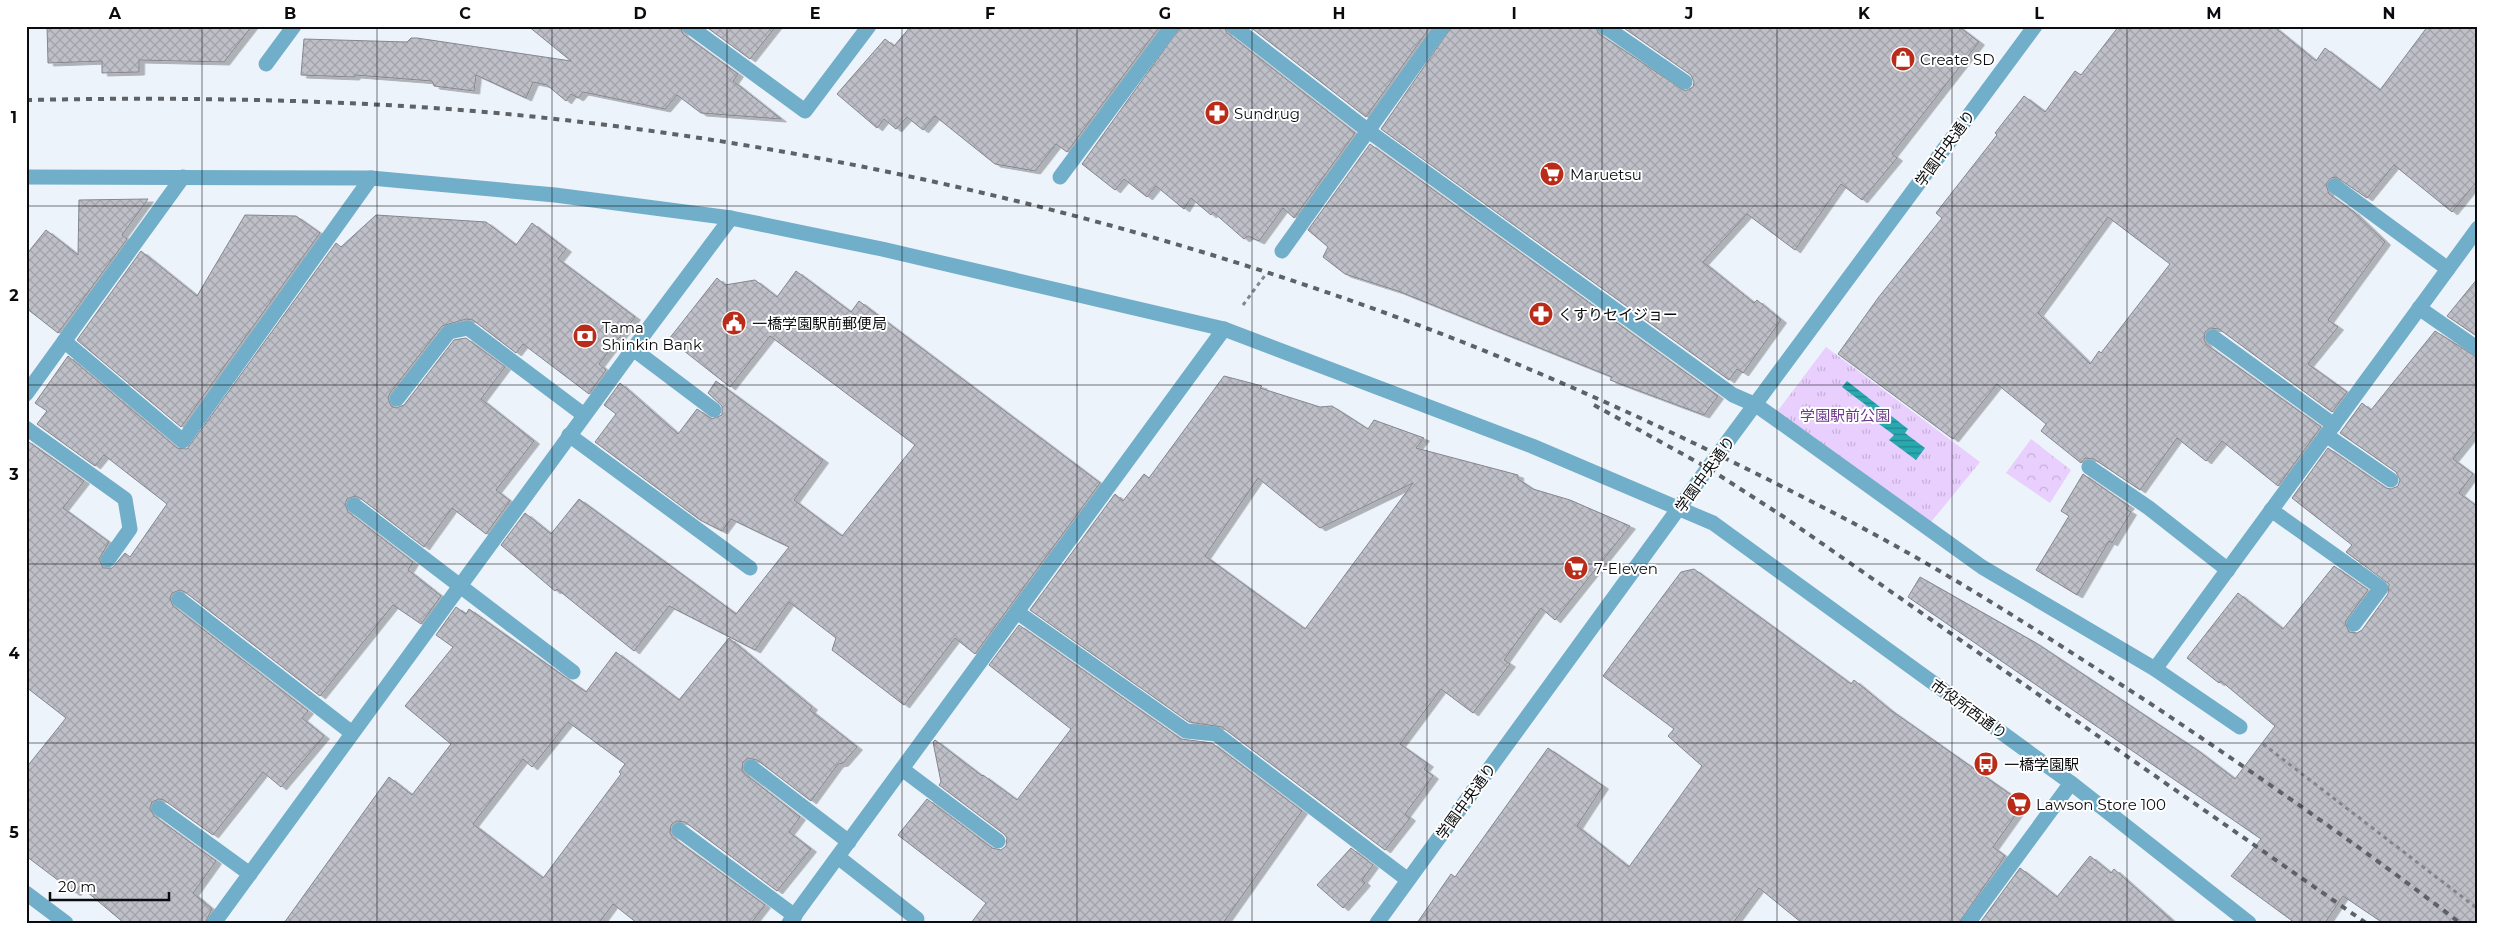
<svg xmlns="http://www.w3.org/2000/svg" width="2504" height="949" font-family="Montserrat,'Noto Sans JP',sans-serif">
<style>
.forest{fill:url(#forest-crowns)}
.park{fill:url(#park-tufts)}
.water{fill:url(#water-rules)}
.building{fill:url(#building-cross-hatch);stroke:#85868e;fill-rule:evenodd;filter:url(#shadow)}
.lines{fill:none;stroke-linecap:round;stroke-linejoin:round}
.path{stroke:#83878c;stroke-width:3;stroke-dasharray:4 4;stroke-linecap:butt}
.minor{stroke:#71aec9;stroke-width:15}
.rail{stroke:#5e6165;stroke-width:4;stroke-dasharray:6 6;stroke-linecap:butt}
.grid{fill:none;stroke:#0a0b0e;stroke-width:1;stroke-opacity:0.55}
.labels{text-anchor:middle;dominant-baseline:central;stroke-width:4;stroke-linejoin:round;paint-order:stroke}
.poi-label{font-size:15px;fill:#0a0b0e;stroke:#fff;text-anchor:start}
.street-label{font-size:15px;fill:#0a0b0e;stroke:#fff}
.park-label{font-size:15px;fill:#6b3a8c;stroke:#fff}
.neatline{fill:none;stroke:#0a0b0e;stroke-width:2}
.grid-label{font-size:16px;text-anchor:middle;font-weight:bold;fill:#0a0b0e}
</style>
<defs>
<pattern id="forest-crowns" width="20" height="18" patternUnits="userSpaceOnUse" patternTransform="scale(1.25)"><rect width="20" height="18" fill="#e8cffd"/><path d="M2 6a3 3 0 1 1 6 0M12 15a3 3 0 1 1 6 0" fill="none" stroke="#c6b0d8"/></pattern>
<pattern id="park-tufts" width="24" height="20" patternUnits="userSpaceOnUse" patternTransform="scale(1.25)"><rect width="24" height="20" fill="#e8cffd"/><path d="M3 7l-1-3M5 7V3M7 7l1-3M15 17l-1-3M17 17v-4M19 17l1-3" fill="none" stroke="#c6b0d8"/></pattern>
<pattern id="water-rules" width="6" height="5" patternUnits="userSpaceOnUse" patternTransform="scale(1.25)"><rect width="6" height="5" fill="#28a9b0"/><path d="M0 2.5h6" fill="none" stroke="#21888e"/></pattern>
<pattern id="building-cross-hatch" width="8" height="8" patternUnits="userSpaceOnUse" patternTransform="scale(1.25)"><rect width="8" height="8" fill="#bebfc7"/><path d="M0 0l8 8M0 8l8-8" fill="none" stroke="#a2a3aa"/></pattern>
<filter id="shadow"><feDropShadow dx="5.5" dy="3" stdDeviation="0" flood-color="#0004"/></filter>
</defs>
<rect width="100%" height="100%" fill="#edf3fa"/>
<polygon class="forest" points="2031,439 2071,470 2050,503 2006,473"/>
<polygon class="park" points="1826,347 1980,462 1927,527 1773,417"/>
<polygon class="water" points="1847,381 1908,429 1905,433 1925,448 1916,460 1889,440 1894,435 1879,424 1883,418 1842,387"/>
<g class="building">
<polygon points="47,26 252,26 224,62 139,60 139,72 102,73 102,61 48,63"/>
<polygon points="528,26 680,26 683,34 738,74 733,81 781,119 701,113 677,95 665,109 583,92 578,98 571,94 566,101 547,85 533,82 526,98 476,75 474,91 434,86 432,81 355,75 354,77 301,75 304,39 407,42 411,38 417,38 571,61"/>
<polygon points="705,26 776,26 750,59"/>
<polygon points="911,26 1160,26 1067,152 1056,144 1035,171 995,164 935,116 923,130 907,117 896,129 884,119 877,128 837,94 885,39 894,46"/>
<polygon points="1181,26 1224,26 1227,33 1355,133 1294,218 1283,208 1259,241 1248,236 1244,239 1213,212 1211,215 1191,198 1184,209 1156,186 1147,197 1124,179 1115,190 1082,164"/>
<polygon points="1249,26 1431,26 1366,117"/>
<polygon points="1452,26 1595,26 1599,34 1685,91 1693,87 1694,82 1691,75 1621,26 1958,26 1979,42 1892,154 1897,158 1862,200 1841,184 1795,250 1747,214 1703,262 1754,303 1757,300 1781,320 1743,373 1737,369 1729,380 1381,129"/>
<path d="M2119,26H2273L2316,61L2325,48L2380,90L2428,26H2478V180L2452,212L2394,165L2367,198L2336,177L2331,178L2326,184L2329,194L2354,212L2385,242L2328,320L2338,327L2308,364L2347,392L2332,412L2219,329L2210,328L2205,332L2204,340L2207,345L2321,427L2278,486L2222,441L2206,461L2177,438L2140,490L2094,459L2085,458L2081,463L2041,431L2046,424L1997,384L1953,439L1838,354L1878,298L1942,218L1936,213L1997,135L1995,133L2024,96L2045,112L2075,71L2081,75ZM2108,217L2170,264L2101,353L2099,351L2090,364L2038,313Z"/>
<polygon points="1370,144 1718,396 1704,415 1610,380 1612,377 1398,291 1345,274 1323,257 1328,247 1308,230"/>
<polygon points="148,199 122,235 127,239 58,333 26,308 26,255 46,230 78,255 79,200"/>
<polygon points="245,215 296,216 320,233 181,427 77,340 141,251 197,296"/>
<polygon points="376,215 486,222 516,245 532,223 566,249 558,259 635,317 599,364 606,370 589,394 523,344 516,353 473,320 466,319 442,326 390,393 388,398 391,406 396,408 404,405 454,340 466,338 505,367 481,399 534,441 496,490 510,501 486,534 452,508 424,547 360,498 355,496 347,499 345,504 348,512 413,562 408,570 441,596 421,624 393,605 320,696 185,592 180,590 172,593 170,598 173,606 308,711 302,718 324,736 281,787 263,772 213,835 164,800 159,799 152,802 150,808 154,816 216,861 193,893 212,909 205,923 124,923 80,886 75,893 26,856 26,768 66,718 26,687 26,440 84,481 63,508 109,542 99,559 103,568 112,568 125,553 130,557 167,504 104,455 95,466 37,424 47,411 35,403 68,356 177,448 187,449 336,243 341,247"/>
<polygon points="796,271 851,312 859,301 1100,483 975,654 955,638 904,705 832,650 836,638 789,602 755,650 669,606 634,651 557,589 555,591 501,545 525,513 551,534 579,499 736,614 789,547 731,519 722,531 700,520 595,442 616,414 604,405 620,383 678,434 697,409 712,419 722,415 722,406 708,393 716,381 823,460 794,500 842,536 915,445 770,336 730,387 669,339 717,278 725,285 755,280 777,297"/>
<polygon points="2478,278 2478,337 2447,316"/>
<polygon points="2435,331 2478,358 2478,428 2453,459 2473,474 2459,493 2478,507 2478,923 2383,923 2343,896 2325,923 2295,923 2231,876 2261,839 1908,597 1920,577 2036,643 2197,750 2235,779 2275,726 2221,681 2219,683 2187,658 2238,593 2283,629 2334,566 2368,590 2345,622 2349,632 2357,633 2362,630 2388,594 2389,584 2346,552 2352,545 2292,498 2328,448 2386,488 2391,489 2398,486 2400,480 2396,472 2340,433 2362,403 2371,410"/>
<path d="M1224,376L1262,386L1260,388L1320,407L1332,406L1368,429L1374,420L1424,438L1416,448L1518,475V479L1533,489L1570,500L1630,526L1555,620L1541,608L1504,660L1510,664L1473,713L1441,689L1400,744L1428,764L1424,769L1433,776L1405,814L1410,818L1385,850L1222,727L1189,722L1030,610L1115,494L1123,501L1144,474L1149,478ZM1258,478L1320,528L1413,483L1305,629L1205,556Z"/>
<polygon points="2083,474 2129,506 2126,509 2131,512 2112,543 2109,541 2077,595 2036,570 2069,516 2061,511"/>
<polygon points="1694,569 1851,684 1854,680 1889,709 2017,799 2015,803 2020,809 1993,847 2005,856 1959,923 1802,923 1759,888 1733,923 1417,923 1451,874 1455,877 1548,748 1603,786 1577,826 1629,867 1702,766 1668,736 1674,729 1603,676 1681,572"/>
<path d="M456,607L466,614L469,609L586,692L616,652L679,700L729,638L812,707L810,710L857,747L843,763L838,764L811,801L757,760L748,758L743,762L742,770L745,774L800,817L789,832L811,849L777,891L685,822L676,821L671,825L670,833L673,838L765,905L751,923H637L613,904L599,923H284L389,777L412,795L451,744L405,706L453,647L436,635ZM568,722L625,764L619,772L621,774L543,878L473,824L523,759L532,767Z"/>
<polygon points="1019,625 1181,739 1212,743 1302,811 1223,923 971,923 986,903 898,835 927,799 992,848 1001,850 1006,846 1007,838 1004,834 939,785 941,782 933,742 935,740 982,776 983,775 1017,800 1071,729 989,665"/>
<polygon points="1351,848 1373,865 1362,880 1365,883 1343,908 1317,885"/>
<polygon points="2090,856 2111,873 2114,869 2175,923 1980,923 2020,868 2057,897"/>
</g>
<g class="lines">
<g class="path">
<polyline points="1243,305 1266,274"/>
<polyline points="2263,744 2478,909"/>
</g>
<g class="minor">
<polyline points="689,26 805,111 869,26"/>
<polyline points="1233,26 1367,130 1733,395 1756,405 1773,417 1982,567 2155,669 2240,727"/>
<polyline points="1604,26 1685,82"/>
<polyline points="266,64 294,26"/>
<polyline points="26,177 371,178 555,195 731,218 882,249 1224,329 1532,446 1713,523 2071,783 2249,923"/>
<polyline points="1060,177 1172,26"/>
<polyline points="2335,186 2448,269"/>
<polyline points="1282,251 1443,26"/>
<polyline points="2419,308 2478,349"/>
<polyline points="2213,337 2334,425"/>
<polyline points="64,341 183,441 371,178"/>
<polyline points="633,349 714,410"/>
<polyline points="26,394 183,177"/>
<polyline points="397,399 449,332 468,328 584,415"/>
<polyline points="26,428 125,499 130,529 108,560"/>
<polyline points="569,435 750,568"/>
<polyline points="2326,435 2391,480"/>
<polyline points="2089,467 2149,508 2228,570"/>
<polyline points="354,505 573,672"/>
<polyline points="2271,510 2381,588 2354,624"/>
<polyline points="179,599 352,733"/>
<polyline points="1017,612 1186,731 1216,734 1408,880"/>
<polyline points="2155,669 2478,228"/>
<polyline points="751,767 849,842"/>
<polyline points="902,769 998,841"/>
<polyline points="159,808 250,874"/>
<polyline points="679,830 795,916"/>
<polyline points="838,857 917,919"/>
<polyline points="26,893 66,923"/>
<polyline points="214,923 633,349 731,218"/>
<polyline points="789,923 1224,329"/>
<polyline points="1377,923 1708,468 2035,26"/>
<polyline points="1968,923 2071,783"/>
</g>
<g class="rail">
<path d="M26,100C176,97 325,99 474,111C810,140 1146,219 1460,341C1595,394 1727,457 1855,524C1956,577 2052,640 2148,702C2254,773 2359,845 2460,923"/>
<polyline points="1594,405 1708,468 1784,517 2366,923"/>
</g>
</g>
<path class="grid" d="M202,26V923M377,26V923M552,26V923M727,26V923M902,26V923M1077,26V923M1252,26V923M1427,26V923M1602,26V923M1777,26V923M1952,26V923M2127,26V923M2302,26V923M26,206H2478M26,385H2478M26,564H2478M26,743H2478"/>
<defs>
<symbol id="shop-disc" viewBox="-11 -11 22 22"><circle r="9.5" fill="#b82c19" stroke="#fff"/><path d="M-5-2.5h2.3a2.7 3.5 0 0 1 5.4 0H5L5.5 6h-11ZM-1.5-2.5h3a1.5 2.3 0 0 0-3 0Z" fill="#fff"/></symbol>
<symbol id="pharmacy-disc" viewBox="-11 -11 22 22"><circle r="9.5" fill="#b82c19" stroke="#fff"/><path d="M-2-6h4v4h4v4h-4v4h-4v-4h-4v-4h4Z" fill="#fff"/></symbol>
<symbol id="supermarket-disc" viewBox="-11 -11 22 22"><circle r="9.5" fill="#b82c19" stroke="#fff"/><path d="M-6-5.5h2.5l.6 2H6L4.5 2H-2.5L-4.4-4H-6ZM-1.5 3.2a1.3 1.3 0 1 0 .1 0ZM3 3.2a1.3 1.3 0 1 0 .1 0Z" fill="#fff"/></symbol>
<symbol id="civic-disc" viewBox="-11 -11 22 22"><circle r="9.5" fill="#b82c19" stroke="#fff"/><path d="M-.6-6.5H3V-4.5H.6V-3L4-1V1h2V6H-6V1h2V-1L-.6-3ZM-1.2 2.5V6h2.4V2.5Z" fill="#fff"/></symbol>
<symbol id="bank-disc" viewBox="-11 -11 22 22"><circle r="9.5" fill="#b82c19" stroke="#fff"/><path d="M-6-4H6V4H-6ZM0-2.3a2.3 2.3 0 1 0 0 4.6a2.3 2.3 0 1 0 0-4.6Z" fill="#fff"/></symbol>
<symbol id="bus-disc" viewBox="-11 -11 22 22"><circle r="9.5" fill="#b82c19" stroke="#fff"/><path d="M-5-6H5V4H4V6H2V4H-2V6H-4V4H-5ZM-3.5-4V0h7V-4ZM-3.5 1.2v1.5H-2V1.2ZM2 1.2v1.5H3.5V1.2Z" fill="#fff"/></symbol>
</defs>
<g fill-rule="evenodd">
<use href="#shop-disc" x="1889" y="45" width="28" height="28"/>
<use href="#pharmacy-disc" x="1203" y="99" width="28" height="28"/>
<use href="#supermarket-disc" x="1538" y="160" width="28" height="28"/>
<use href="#pharmacy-disc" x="1527" y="300" width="28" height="28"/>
<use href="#civic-disc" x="720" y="309" width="28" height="28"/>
<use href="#bank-disc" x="571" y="322" width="28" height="28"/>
<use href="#supermarket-disc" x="1562" y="554" width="28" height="28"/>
<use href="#bus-disc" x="1972" y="750" width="28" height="28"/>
<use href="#supermarket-disc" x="2005" y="790" width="28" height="28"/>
</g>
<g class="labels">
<g class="poi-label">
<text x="1920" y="59">Create SD</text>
<text x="1234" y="113">Sundrug</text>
<text x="1570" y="174">Maruetsu</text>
<text x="1558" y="314">くすりセイジョー</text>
<text x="752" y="323">一橋学園駅前郵便局</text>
<text x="602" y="327">Tama<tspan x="602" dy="17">Shinkin Bank</tspan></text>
<text x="1594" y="568">7-Eleven</text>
<text x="2004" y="764">一橋学園駅</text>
<text x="2036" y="804">Lawson Store 100</text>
</g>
<g class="street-label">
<text transform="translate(1945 148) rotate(-54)">学園中央通り</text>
<text transform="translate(1705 474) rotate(-54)">学園中央通り</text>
<text transform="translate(1969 709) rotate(36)">市役所西通り</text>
<text transform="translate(1466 801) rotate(-54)">学園中央通り</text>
</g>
<g class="park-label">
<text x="1845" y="415">学園駅前公園</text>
</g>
</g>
<rect width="2504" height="949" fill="none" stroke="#ffffff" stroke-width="55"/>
<path d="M50 892v8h119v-8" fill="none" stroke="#0a0b0e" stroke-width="2.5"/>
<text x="58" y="892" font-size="15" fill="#0a0b0e" stroke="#ffffff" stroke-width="4" paint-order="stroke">20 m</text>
<rect x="28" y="28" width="2448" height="894" class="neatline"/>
<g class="grid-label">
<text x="115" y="19">A</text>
<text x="290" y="19">B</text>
<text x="465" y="19">C</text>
<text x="640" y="19">D</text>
<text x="815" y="19">E</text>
<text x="990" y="19">F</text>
<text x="1165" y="19">G</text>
<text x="1339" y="19">H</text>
<text x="1514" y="19">I</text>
<text x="1689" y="19">J</text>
<text x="1864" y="19">K</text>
<text x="2039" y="19">L</text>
<text x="2214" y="19">M</text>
<text x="2389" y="19">N</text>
<text x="14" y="123">1</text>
<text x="14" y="301">2</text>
<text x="14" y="480">3</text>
<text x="14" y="659">4</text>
<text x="14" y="838">5</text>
</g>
</svg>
